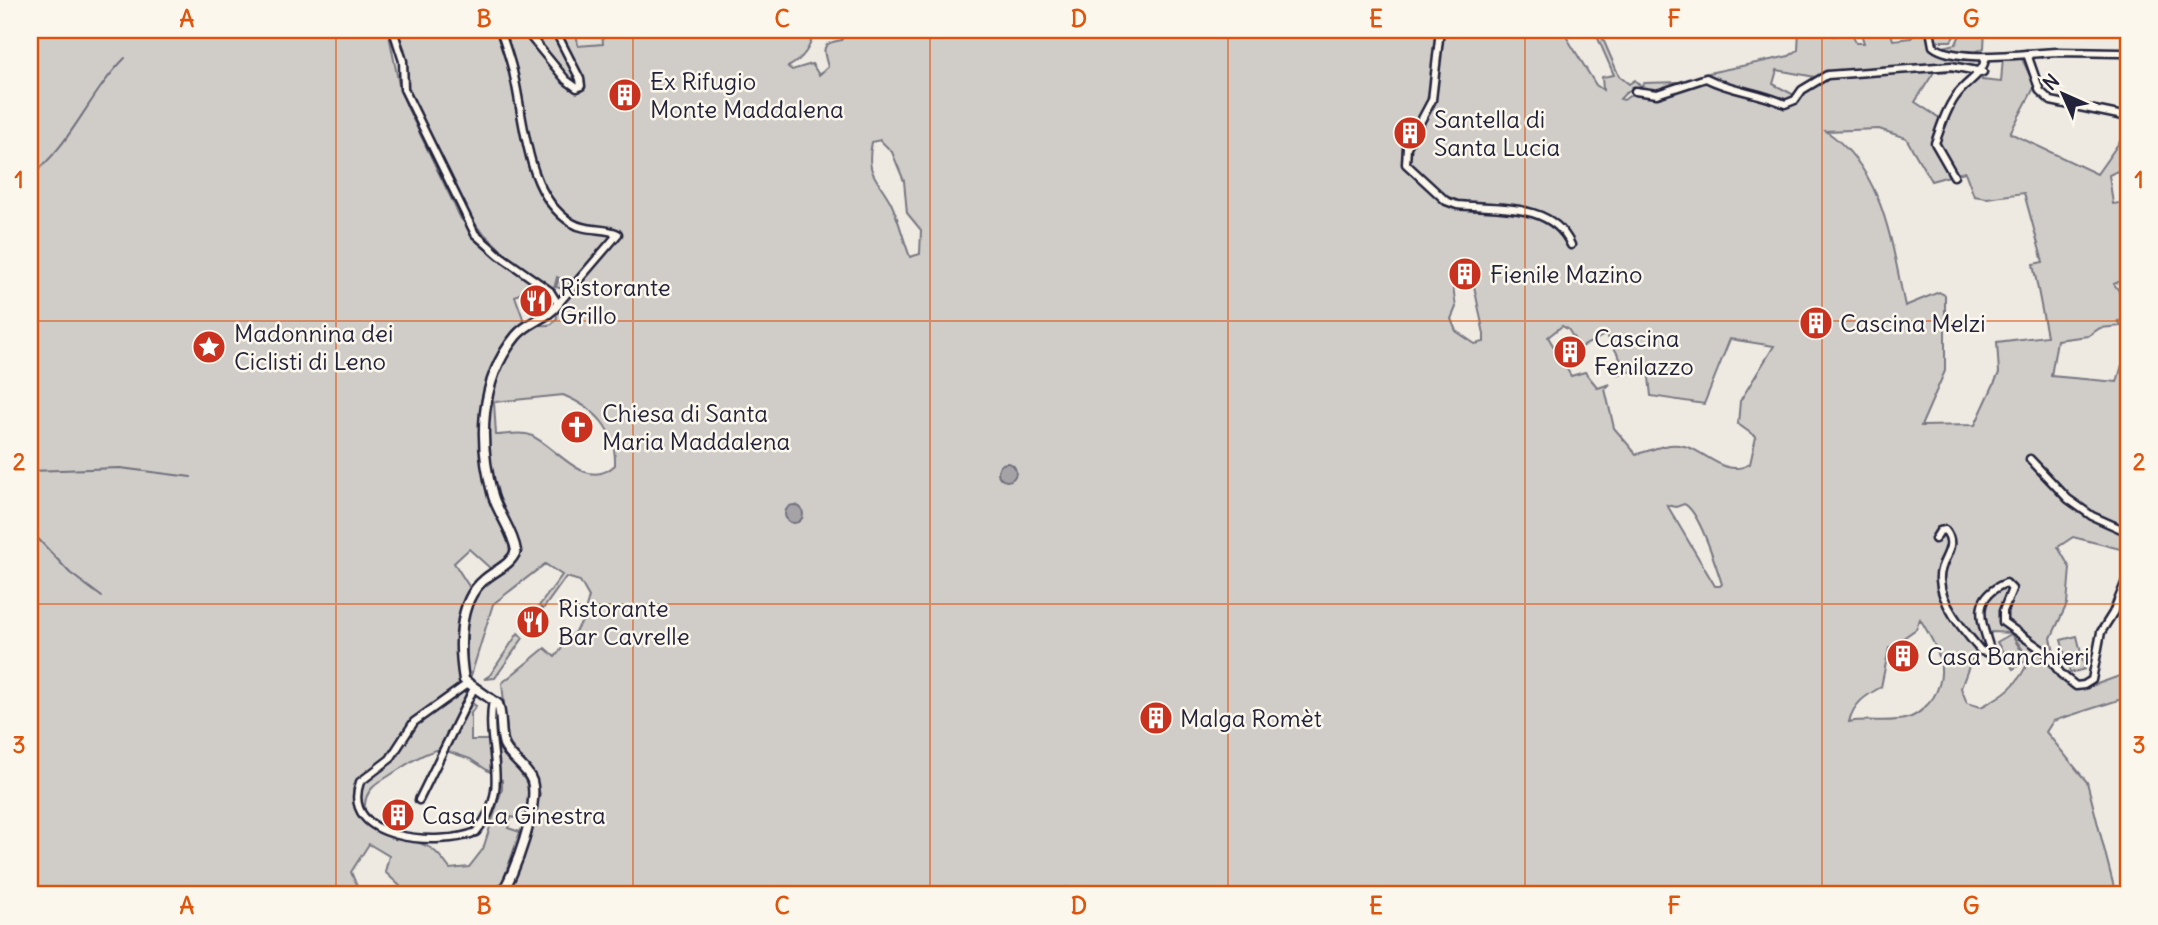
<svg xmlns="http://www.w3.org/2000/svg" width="2158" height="925" font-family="Delius,sans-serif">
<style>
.built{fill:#dfdbd5}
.green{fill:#d0cdc9;stroke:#797882;stroke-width:2;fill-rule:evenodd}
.water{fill:#a6a3a7;stroke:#716f7c;stroke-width:2}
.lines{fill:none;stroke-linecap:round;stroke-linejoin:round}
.stream{stroke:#716f7c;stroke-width:2}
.minor-casing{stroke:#22223b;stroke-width:11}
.tertiary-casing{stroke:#22223b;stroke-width:13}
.minor{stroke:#fbf7ec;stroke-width:6}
.tertiary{stroke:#fbf7ec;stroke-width:8}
.grid{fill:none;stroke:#de560e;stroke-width:2;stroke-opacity:0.55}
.labels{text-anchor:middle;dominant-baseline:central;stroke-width:5;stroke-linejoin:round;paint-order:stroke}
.poi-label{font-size:24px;fill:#22223b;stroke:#fbf7ec;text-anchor:start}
.neatline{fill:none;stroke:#de560e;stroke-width:2.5}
.grid-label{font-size:23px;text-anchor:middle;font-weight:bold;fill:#de560e}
</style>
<rect width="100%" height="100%" fill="#eeeae2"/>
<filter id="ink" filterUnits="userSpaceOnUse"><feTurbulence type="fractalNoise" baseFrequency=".0143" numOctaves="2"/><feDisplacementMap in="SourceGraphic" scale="14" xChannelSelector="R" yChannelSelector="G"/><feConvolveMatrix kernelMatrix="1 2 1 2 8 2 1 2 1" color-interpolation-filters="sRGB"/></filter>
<g filter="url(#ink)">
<polygon class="built" points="576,30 602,30 603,44 578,46"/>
<g class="green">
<path d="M30,30H388L399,85L408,109L461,219L497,257L538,285L515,296L525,324C478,367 470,441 492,500C499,518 512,537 509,556L491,569L469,549L454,563L470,588L458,623L460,677L458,686L435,703L440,708L463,691L469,694L467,699L476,706L471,713V740H499C512,779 539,768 524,820L511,817L508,828L520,832L500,890L495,895H398L402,888L385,872L389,856L369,844L351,872L359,891L365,895H30ZM441,749L470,759L502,780V789L483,849L469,867L450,869C445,862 439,854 432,849C416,837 361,834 365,804C366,792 374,785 384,779C402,768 420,753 441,749Z"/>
<path d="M397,30H576L578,46L603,44L602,30H815C810,47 805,58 788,67L792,70L812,64L819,75L828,67C823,49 820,43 842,40L843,30H1566L1567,38L1596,85L1603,90L1602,77L1614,75L1597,36L1590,30H1599L1619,76L1629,84L1635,80L1641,87L1644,83L1680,82C1673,86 1666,91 1657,91C1641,92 1635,81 1620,99L1624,100L1633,93C1655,96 1689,92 1704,74L1789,56L1798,50L1799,30H1831L1833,36L1841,35L1840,30H1851L1856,43H1864L1860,30H1890L1893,40L1911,38L1918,30H1958L1951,41H1936L1932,33L1929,35V47L1935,52L1983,61L1981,70L1934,72L1915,102L1941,119L1932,143L1949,176L1931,181L1906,138L1879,129L1826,131C1884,171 1891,242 1905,306L1939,292L1945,295V371L1921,426L1975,425L1999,373L1997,342L2047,336L2033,264L2043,262L2024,193L1987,198L1974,196L1965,172L1956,174C1951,165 1943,154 1940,144C1935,121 1967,86 1983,73L1982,80L2001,82L2003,57H2021L2035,86L2010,133L2097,174L2128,130V166L2109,175L2113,204L2128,202V278L2114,284L2119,291L2125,320L2118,321L2122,326L2100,328L2088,336L2057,340L2051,376L2117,382L2122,365L2128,363L2125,379L2128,381V551L2073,537L2058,547L2070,568L2067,604L2051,638L2056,663L2071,686L2086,688L2128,673V697L2053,721L2046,732L2087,782L2116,895H506L521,859L540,794L534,776L508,741L502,683L545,648L555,657L582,622L589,597L580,581L566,577L543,609L539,606L562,575L545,564L493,604L469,682L467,680V619L475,593L518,552C494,490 467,416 507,354C514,343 520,333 532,327C538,323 545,327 552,324L557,318L556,311L576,283L566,280L563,289L556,287L559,278L557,277L554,289L511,259L479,229L467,211L408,92L405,50ZM1777,70L1815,77L1821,82L1796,96L1773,84ZM880,140L892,152L904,181L907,213L921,230L920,254L910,257C903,239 899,220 891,203C878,178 865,175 872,142ZM1473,281L1484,334V342L1475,344L1456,331L1451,319L1456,307L1453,287ZM1562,326L1568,329L1580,348L1606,334L1625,367L1619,374L1648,368L1651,396L1704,404L1730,339L1774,346L1740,401L1738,424L1756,437L1750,464C1723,479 1705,448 1679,445C1665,443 1651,451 1636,454L1614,428L1605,389L1610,384L1598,388L1585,372L1571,376L1548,337ZM563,395C596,409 616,429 615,465C585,493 557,446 530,435C521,431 506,435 496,435L494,402ZM1684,504C1699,510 1716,566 1722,584L1720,586H1715L1667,505L1676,507ZM1920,619C1936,645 1951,669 1933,698C1928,705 1917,716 1908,718C1890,724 1868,718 1849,722C1853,704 1865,696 1881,687L1889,648L1916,629ZM1992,632L2011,633L2029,659C2020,684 2004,695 1981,707L1967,703L1961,688L1971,661Z"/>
<polygon points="1962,30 1985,30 1984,48 1973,53 1939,48 1956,44"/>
<polygon points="518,633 523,638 495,678 484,679 490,675"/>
<polygon points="2011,634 2027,660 2013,669 1997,642"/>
<polygon points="2077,636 2085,669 2070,673 2061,640"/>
</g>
<g class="water">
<circle cx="1007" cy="472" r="9"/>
<circle cx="794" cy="514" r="9"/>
</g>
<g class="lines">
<g class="stream">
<path d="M30,177C72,144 88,95 125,58"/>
<polyline points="30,471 120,468 191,477"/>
<polyline points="30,530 70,573 102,597"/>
<polyline points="1067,887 1068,895"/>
</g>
<defs>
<g id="minor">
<path d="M393,30L403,61L404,89L475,234L499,255L550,291L558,304L618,234C606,227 586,232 572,223C526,195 525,123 514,76C511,61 505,45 500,30"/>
<polyline points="525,30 566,80 577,88 581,86 580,79 556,32"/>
<path d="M1440,30L1432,100L1407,147L1406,164L1446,201L1457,205C1496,209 1552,202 1571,245"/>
<path d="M1930,30L1933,46C1955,64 2028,53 2057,52C2081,52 2105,53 2128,53"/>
<polyline points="2027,54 2040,91 2051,101 2128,117"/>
<path d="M1635,91L1657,94L1706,78C1731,91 1759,92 1785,104L1795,100L1802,90L1827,75L1951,66L1983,72"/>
<path d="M1954,176L1935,143C1941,127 1946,109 1956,96C1968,79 1981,78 1986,57"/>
<polyline points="2030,459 2068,499 2092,516 2128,532"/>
<path d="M1935,539L1940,531L1945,530C1960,548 1938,560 1940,580C1941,605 1966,633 1981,651L1991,653C1983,624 1968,598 2006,583L2012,589L2003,611V622L2045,652L2061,674L2076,686L2084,685L2092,680L2101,632L2113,613L2128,576"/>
<path d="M467,684L414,722L390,759L360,782C339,841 441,847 476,832C514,787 484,750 493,700"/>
<polyline points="419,800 474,688"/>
</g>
<path id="tertiary" d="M500,895C515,876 539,805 532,781C527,767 512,760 505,747C499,734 503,717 498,704L464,680C459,649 457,602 484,580C495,570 510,566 516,551C513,531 499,515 493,496C478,442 479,381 516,336C528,321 547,319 558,304"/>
</defs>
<use href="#minor" class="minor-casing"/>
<use href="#tertiary" class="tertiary-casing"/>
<use href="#minor" class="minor"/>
<use href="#tertiary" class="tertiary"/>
</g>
</g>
<path class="grid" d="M336,30V895M633,30V895M930,30V895M1228,30V895M1525,30V895M1822,30V895M30,321H2128M30,604H2128"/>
<defs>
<symbol id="building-disc" viewBox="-11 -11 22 22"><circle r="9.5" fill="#c8321e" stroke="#fbf7ec"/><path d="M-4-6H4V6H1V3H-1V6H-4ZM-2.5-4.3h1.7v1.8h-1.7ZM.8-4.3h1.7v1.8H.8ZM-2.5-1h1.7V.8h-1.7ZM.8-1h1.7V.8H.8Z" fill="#fff"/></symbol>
<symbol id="restaurant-disc" viewBox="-11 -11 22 22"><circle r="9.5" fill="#c8321e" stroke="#fbf7ec"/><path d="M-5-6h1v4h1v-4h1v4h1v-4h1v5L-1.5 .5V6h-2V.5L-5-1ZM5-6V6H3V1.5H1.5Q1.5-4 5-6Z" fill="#fff"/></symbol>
<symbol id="sight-disc" viewBox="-11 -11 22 22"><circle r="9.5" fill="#c8321e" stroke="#fbf7ec"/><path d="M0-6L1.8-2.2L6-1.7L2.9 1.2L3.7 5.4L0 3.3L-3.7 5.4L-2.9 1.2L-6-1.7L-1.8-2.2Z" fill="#fff"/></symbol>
<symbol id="church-disc" viewBox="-11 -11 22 22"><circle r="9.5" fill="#c8321e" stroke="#fbf7ec"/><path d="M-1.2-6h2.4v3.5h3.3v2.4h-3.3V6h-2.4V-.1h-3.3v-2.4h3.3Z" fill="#fff"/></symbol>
</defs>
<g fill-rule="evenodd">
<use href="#building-disc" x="606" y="76" width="38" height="38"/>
<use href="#building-disc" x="1391" y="114" width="38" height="38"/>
<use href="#building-disc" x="1446" y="255" width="38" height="38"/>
<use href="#restaurant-disc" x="517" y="282" width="38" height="38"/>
<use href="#building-disc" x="1797" y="304" width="38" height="38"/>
<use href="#sight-disc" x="190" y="328" width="38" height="38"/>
<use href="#building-disc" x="1551" y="333" width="38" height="38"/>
<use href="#church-disc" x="558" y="408" width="38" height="38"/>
<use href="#restaurant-disc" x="514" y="603" width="38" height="38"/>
<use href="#building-disc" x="1884" y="637" width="38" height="38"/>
<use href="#building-disc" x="1137" y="699" width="38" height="38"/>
<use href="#building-disc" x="379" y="796" width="38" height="38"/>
</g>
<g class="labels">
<g class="poi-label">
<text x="650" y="81">Ex Rifugio<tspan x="650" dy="28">Monte Maddalena</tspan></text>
<text x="1434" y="119">Santella di<tspan x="1434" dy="28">Santa Lucia</tspan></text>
<text x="1490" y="274">Fienile Mazino</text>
<text x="560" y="287">Ristorante<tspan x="560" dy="28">Grillo</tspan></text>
<text x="1840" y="323">Cascina Melzi</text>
<text x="234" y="333">Madonnina dei<tspan x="234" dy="28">Ciclisti di Leno</tspan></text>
<text x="1594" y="338">Cascina<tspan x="1594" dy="28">Fenilazzo</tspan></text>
<text x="602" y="413">Chiesa di Santa<tspan x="602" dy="28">Maria Maddalena</tspan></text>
<text x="558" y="608">Ristorante<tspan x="558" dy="28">Bar Cavrelle</tspan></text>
<text x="1927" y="656">Casa Banchieri</text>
<text x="1180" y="718">Malga Romèt</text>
<text x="422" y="815">Casa La Ginestra</text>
</g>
</g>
<rect width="2158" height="925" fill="none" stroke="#fbf7ec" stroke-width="77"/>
<g transform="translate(2063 94) rotate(315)" stroke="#fbf7ec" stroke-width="5" paint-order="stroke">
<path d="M0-5L12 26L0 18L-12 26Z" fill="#22223b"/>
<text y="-10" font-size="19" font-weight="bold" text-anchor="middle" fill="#22223b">N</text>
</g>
<rect x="38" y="38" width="2082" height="848" class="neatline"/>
<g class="grid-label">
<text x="187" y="27">A</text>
<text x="484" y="27">B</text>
<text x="782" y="27">C</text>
<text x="1079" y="27">D</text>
<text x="1376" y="27">E</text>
<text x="1674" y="27">F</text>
<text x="1971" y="27">G</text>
<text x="19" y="188">1</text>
<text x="2139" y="188">1</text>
<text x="19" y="470">2</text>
<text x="2139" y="470">2</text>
<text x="19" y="753">3</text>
<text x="2139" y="753">3</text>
<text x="187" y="914">A</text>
<text x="484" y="914">B</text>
<text x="782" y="914">C</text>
<text x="1079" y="914">D</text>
<text x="1376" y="914">E</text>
<text x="1674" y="914">F</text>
<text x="1971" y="914">G</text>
</g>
</svg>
